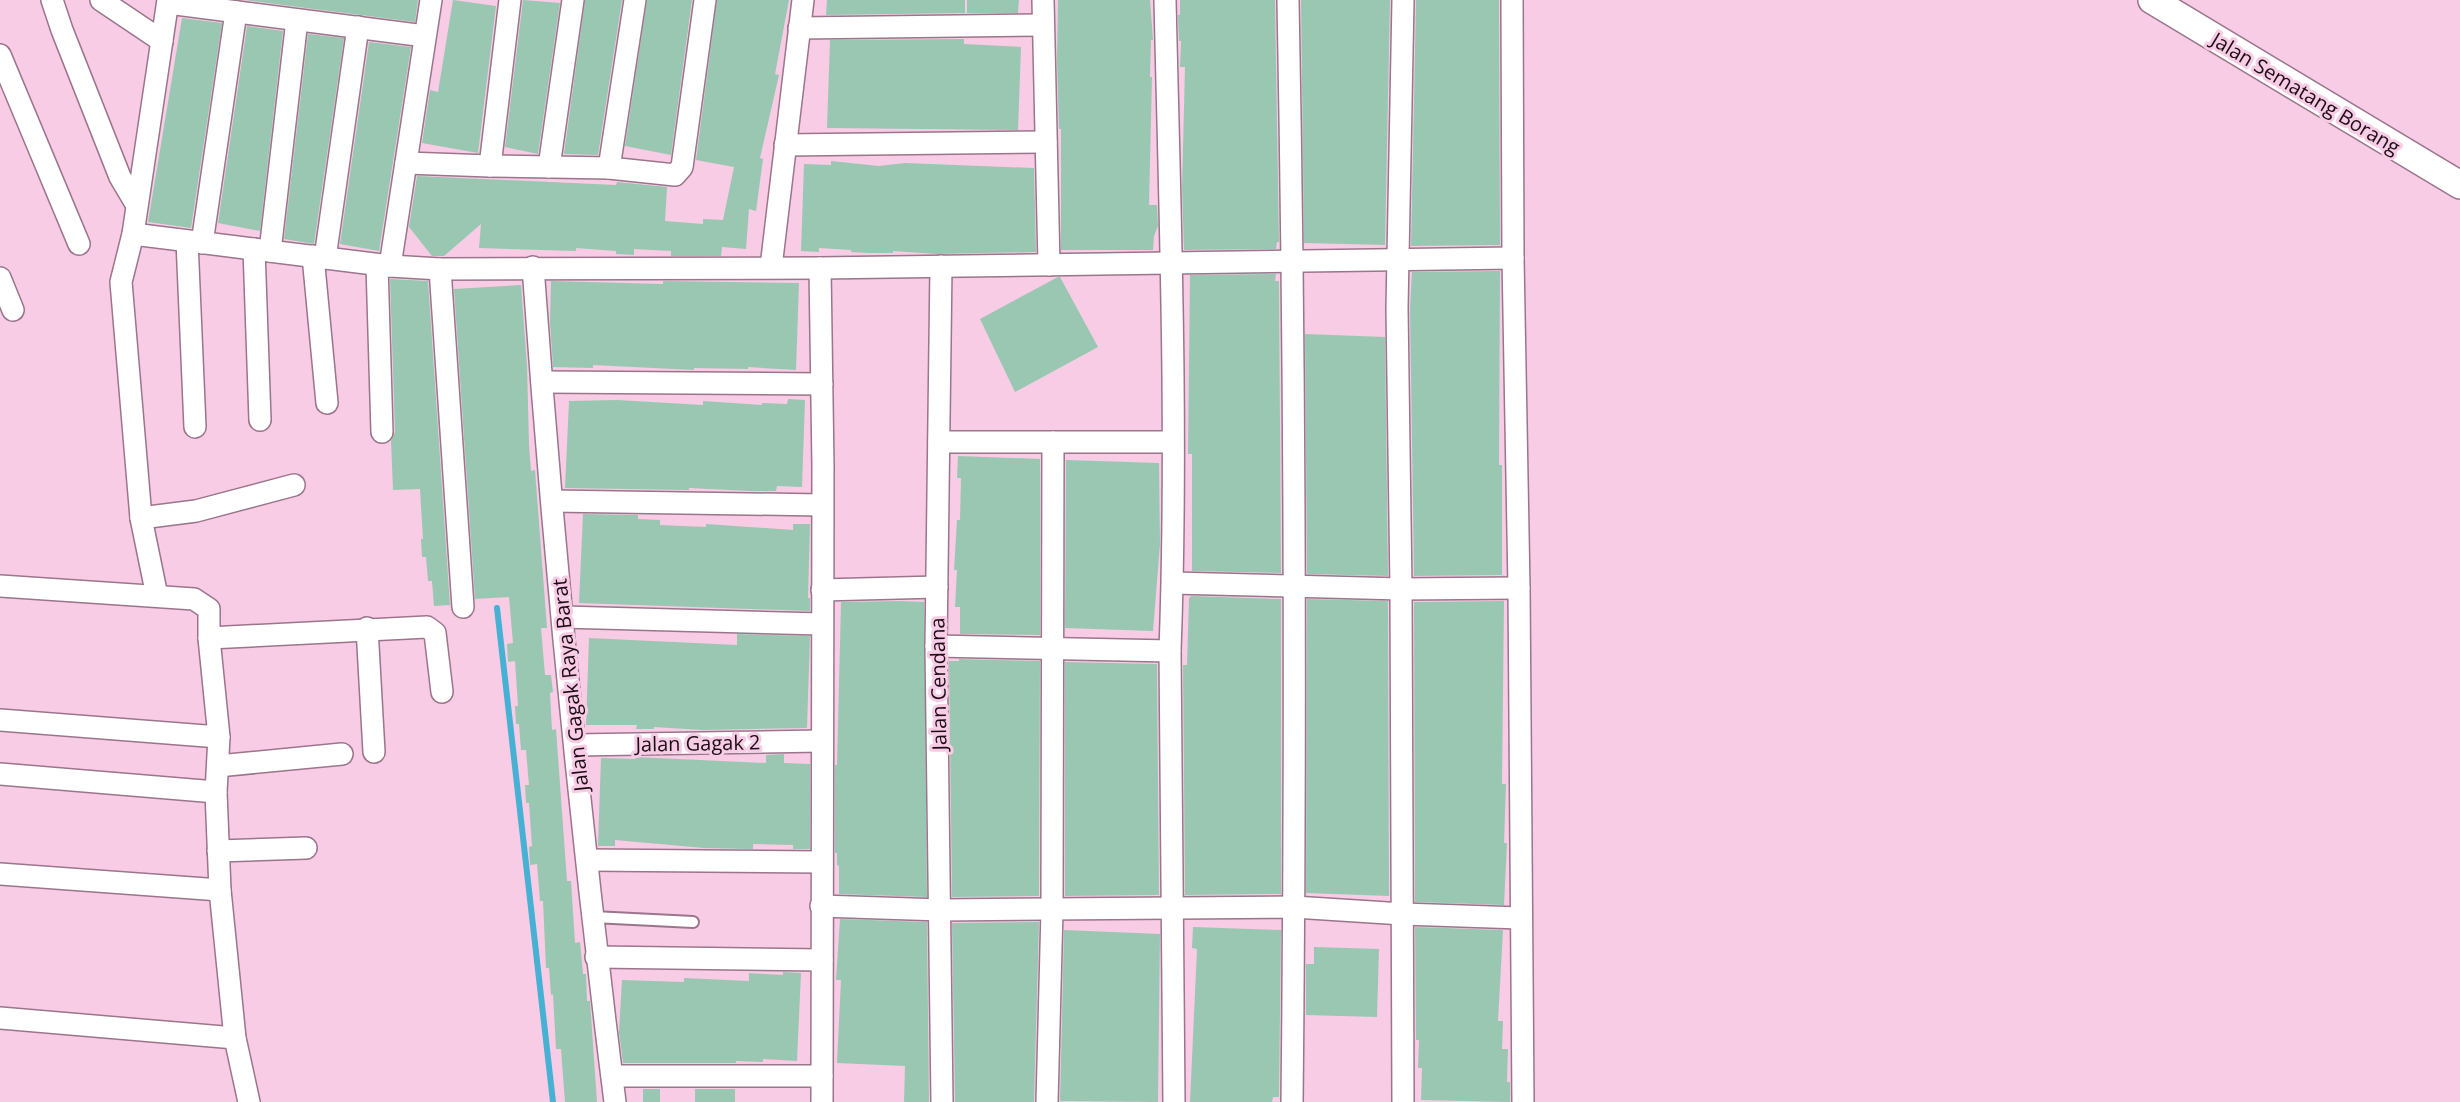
<svg xmlns="http://www.w3.org/2000/svg" width="2460" height="1102" font-family="'Open Sans',sans-serif">
<style>
.lines{fill:none;stroke-linecap:round;stroke-linejoin:round}
.stream{stroke:#47b1d4;stroke-width:6}
.building{fill:#9ac7b1}
.service-casing{stroke:#9b758b;stroke-width:14}
.minor-casing{stroke:#9b758b;stroke-width:24}
.tertiary-casing{stroke:#9b758b;stroke-width:30}
.service{stroke:#fff;stroke-width:10}
.minor{stroke:#fff;stroke-width:21}
.tertiary{stroke:#fff;stroke-width:27}
.labels{text-anchor:middle;dominant-baseline:central;stroke-width:6;stroke-linejoin:round;paint-order:stroke}
.street-label{font-size:20px;fill:#1b0d16;stroke:#f7cce4}
</style>
<rect width="100%" height="100%" fill="#f7cce4"/>
<g class="lines">
<polyline class="stream" points="497,608 553,1102"/>
</g>
<g class="building">
<polygon points="245,0 418,0 415,22"/>
<polygon points="453,0 496,6 478,153 422,143 430,90 438,92"/>
<polygon points="523,0 560,3 538,154 505,147"/>
<polygon points="585,0 622,0 598,155 564,154"/>
<polygon points="647,0 692,0 671,155 625,146"/>
<polygon points="717,0 789,0 775,74 779,75 760,158 763,159 756,211 749,209 746,249 722,247 721,256 671,256 671,251 634,249 634,255 616,254 616,251 576,248 576,251 479,248 481,224 444,256 432,256 409,227 417,176 616,185 617,182 667,187 665,221 703,224 703,219 723,220 734,167 696,160"/>
<polygon points="827,0 965,0 965,13 826,15"/>
<polygon points="967,0 1019,0 1018,13 967,13"/>
<polygon points="1058,0 1150,0 1153,40 1151,40 1150,77 1152,77 1149,205 1157,205 1158,226 1154,236 1153,250 1061,250 1061,129 1059,129 1057,59"/>
<polygon points="1180,0 1275,0 1279,242 1277,242 1276,249 1184,250 1182,189 1185,67 1180,67 1181,41 1179,41 1178,15 1180,15"/>
<polygon points="1301,0 1390,0 1385,245 1304,243"/>
<polygon points="1416,0 1499,0 1500,245 1411,246"/>
<polygon points="182,18 222,23 191,228 148,222"/>
<polygon points="247,26 283,31 260,231 218,223"/>
<polygon points="308,34 344,38 314,244 284,239"/>
<polygon points="964,39 964,44 1021,47 1018,130 827,128 830,40"/>
<polygon points="369,42 411,47 379,251 340,244"/>
<polygon points="831,161 879,166 905,163 1034,168 1036,252 937,254 893,251 893,253 868,253 851,252 851,250 819,248 819,252 801,251 804,164 831,165"/>
<polygon points="1500,271 1499,465 1502,465 1502,575 1414,576 1410,308 1412,272"/>
<polygon points="1276,274 1275,281 1279,281 1281,573 1192,571 1192,454 1188,454 1190,275"/>
<polygon points="1058,277 1060,277 1098,347 1015,392 980,319"/>
<polygon points="390,279 428,281 450,605 434,606 432,581 428,581 426,557 422,557 421,539 423,539 420,489 393,490 391,440 395,432"/>
<polygon points="551,281 663,284 663,281 799,283 796,370 748,367 748,369 694,368 694,370 593,365 593,368 553,367 550,322"/>
<polygon points="521,285 527,366 529,445 531,471 535,470 547,628 541,628 545,675 551,675 553,692 550,693 552,730 556,729 567,881 571,881 575,943 580,942 583,974 586,974 587,1001 590,1001 597,1102 565,1102 561,1049 556,1049 553,994 551,995 549,968 546,968 543,901 540,901 537,864 530,865 529,847 532,846 529,803 526,803 525,785 529,785 526,750 521,750 519,724 516,724 515,706 518,706 515,661 508,662 507,644 513,643 509,597 475,599 454,289"/>
<polygon points="1305,334 1385,337 1388,576 1307,574"/>
<polygon points="788,399 805,400 802,487 777,486 776,491 749,491 689,488 689,490 565,488 569,401 617,400 703,405 703,401 762,405 762,403 787,404"/>
<polygon points="958,456 1040,459 1040,635 960,634 960,607 955,607 957,570 954,570 957,520 960,520 961,478 957,478"/>
<polygon points="1066,460 1159,463 1160,544 1153,631 1065,628"/>
<polygon points="583,514 638,515 638,519 660,520 660,525 706,527 706,524 793,530 793,524 810,524 808,598 810,598 810,611 579,603"/>
<polygon points="1191,596 1281,599 1281,894 1185,895 1183,665 1187,665 1189,598"/>
<polygon points="1307,599 1388,601 1389,896 1306,893"/>
<polygon points="901,601 924,602 927,897 839,894 839,866 837,865 837,853 835,853 835,765 837,765 841,602"/>
<polygon points="1504,601 1502,784 1506,784 1504,843 1507,843 1504,905 1415,902 1414,602"/>
<polygon points="737,634 810,636 807,728 702,730 654,727 654,729 636,729 637,725 586,725 589,638 737,645"/>
<polygon points="959,659 1040,661 1039,896 952,897 949,661 959,661"/>
<polygon points="1065,662 1157,664 1159,895 1065,896"/>
<polygon points="784,754 784,763 810,764 810,849 793,849 793,845 753,844 753,849 704,848 615,840 615,846 598,846 601,758 635,759 635,757 766,763 766,755"/>
<polygon points="840,919 927,922 929,1102 904,1102 905,1066 837,1063 841,980 836,980"/>
<polygon points="1039,922 1034,1102 955,1102 952,923"/>
<polygon points="1193,927 1281,930 1279,1097 1273,1097 1272,1102 1190,1102 1197,949 1192,948"/>
<polygon points="1415,927 1503,930 1498,1021 1503,1021 1502,1049 1508,1049 1507,1082 1510,1082 1510,1102 1421,1100 1422,1068 1418,1068 1419,1040 1416,1040"/>
<polygon points="1064,930 1160,934 1158,1102 1060,1101"/>
<polygon points="1314,947 1379,949 1377,1017 1306,1015 1306,964 1314,964"/>
<polygon points="783,972 801,973 797,1061 763,1059 763,1062 736,1061 736,1063 623,1063 619,1032 622,980 684,982 684,978 749,981 749,973 783,975"/>
<rect x="643" y="1089" width="17" height="13"/>
<rect x="695" y="1089" width="40" height="13"/>
</g>
<g class="lines">
<defs>
<polyline id="service" points="593,917 693,922"/>
<g id="minor">
<polyline points="52,0 62,30 120,177 136,204"/>
<polyline points="101,0 162,41"/>
<polyline points="1043,0 1049,265"/>
<path d="M1165,0C1170,217 1178,434 1170,651L1174,1102"/>
<path d="M1288,0C1295,367 1296,735 1292,1102"/>
<polyline points="1403,0 1397,308 1401,589 1403,1102"/>
<polyline points="1512,0 1513,258 1519,588 1523,1102"/>
<polyline points="168,3 425,36"/>
<polyline points="799,28 1043,25"/>
<polyline points="0,55 79,244"/>
<polyline points="785,145 1046,142"/>
<polyline points="406,163 490,166 609,168 675,175 682,167 705,0"/>
<polyline points="490,166 510,0"/>
<polyline points="549,167 573,0"/>
<polyline points="609,168 635,0"/>
<polyline points="133,234 390,266 440,269 820,268 1513,258"/>
<polyline points="187,241 195,427"/>
<polyline points="202,243 236,12"/>
<polyline points="254,249 260,420"/>
<polyline points="270,251 297,20"/>
<polyline points="313,256 327,403"/>
<polyline points="325,258 358,27"/>
<polyline points="377,265 382,432"/>
<polyline points="390,266 431,0"/>
<polyline points="941,266 936,646 942,1102"/>
<path d="M533,267C553,546 580,825 615,1102"/>
<polyline points="771,267 803,0"/>
<polyline points="820,268 823,467 822,1102"/>
<polyline points="440,269 463,607"/>
<polyline points="0,278 13,310"/>
<polyline points="542,382 822,384"/>
<polyline points="939,442 1172,442"/>
<polyline points="552,501 822,505"/>
<polyline points="141,518 196,511 294,485"/>
<polyline points="1173,583 1401,589 1519,588"/>
<polyline points="0,586 194,599 209,609 209,638 219,737 216,792 220,890 235,1038 249,1102"/>
<polyline points="822,590 937,587"/>
<polyline points="157,596 141,518 121,282 133,234 168,0"/>
<polyline points="563,617 821,624"/>
<polyline points="367,628 374,752"/>
<polyline points="209,638 427,627 435,633 442,692"/>
<polyline points="936,646 1170,651"/>
<polyline points="0,720 219,737"/>
<polyline points="576,745 821,741"/>
<polyline points="218,766 342,754"/>
<polyline points="0,774 216,792"/>
<polyline points="218,851 306,848"/>
<polyline points="587,860 821,862"/>
<polyline points="0,874 220,890"/>
<polyline points="821,906 941,910 1294,907 1403,914 1520,918"/>
<polyline points="596,957 822,960"/>
<polyline points="0,1018 235,1038"/>
<polyline points="612,1076 822,1076"/>
<polyline points="1047,1102 1052,910 1053,442"/>
</g>
<polyline id="tertiary" points="2152,0 2460,185"/>
</defs>
<use href="#service" class="service-casing"/>
<use href="#minor" class="minor-casing"/>
<use href="#tertiary" class="tertiary-casing"/>
<use href="#service" class="service"/>
<use href="#minor" class="minor"/>
<use href="#tertiary" class="tertiary"/>
</g>
<g class="labels">
<g class="street-label">
<text transform="translate(2306 93) rotate(31)">Jalan Sematang Borang</text>
<text transform="translate(938 684) rotate(-91)">Jalan Cendana</text>
<text transform="translate(570 685) rotate(-96)">Jalan Gagak Raya Barat</text>
<text transform="translate(698 743) rotate(-1)">Jalan Gagak 2</text>
</g>
</g>
</svg>
